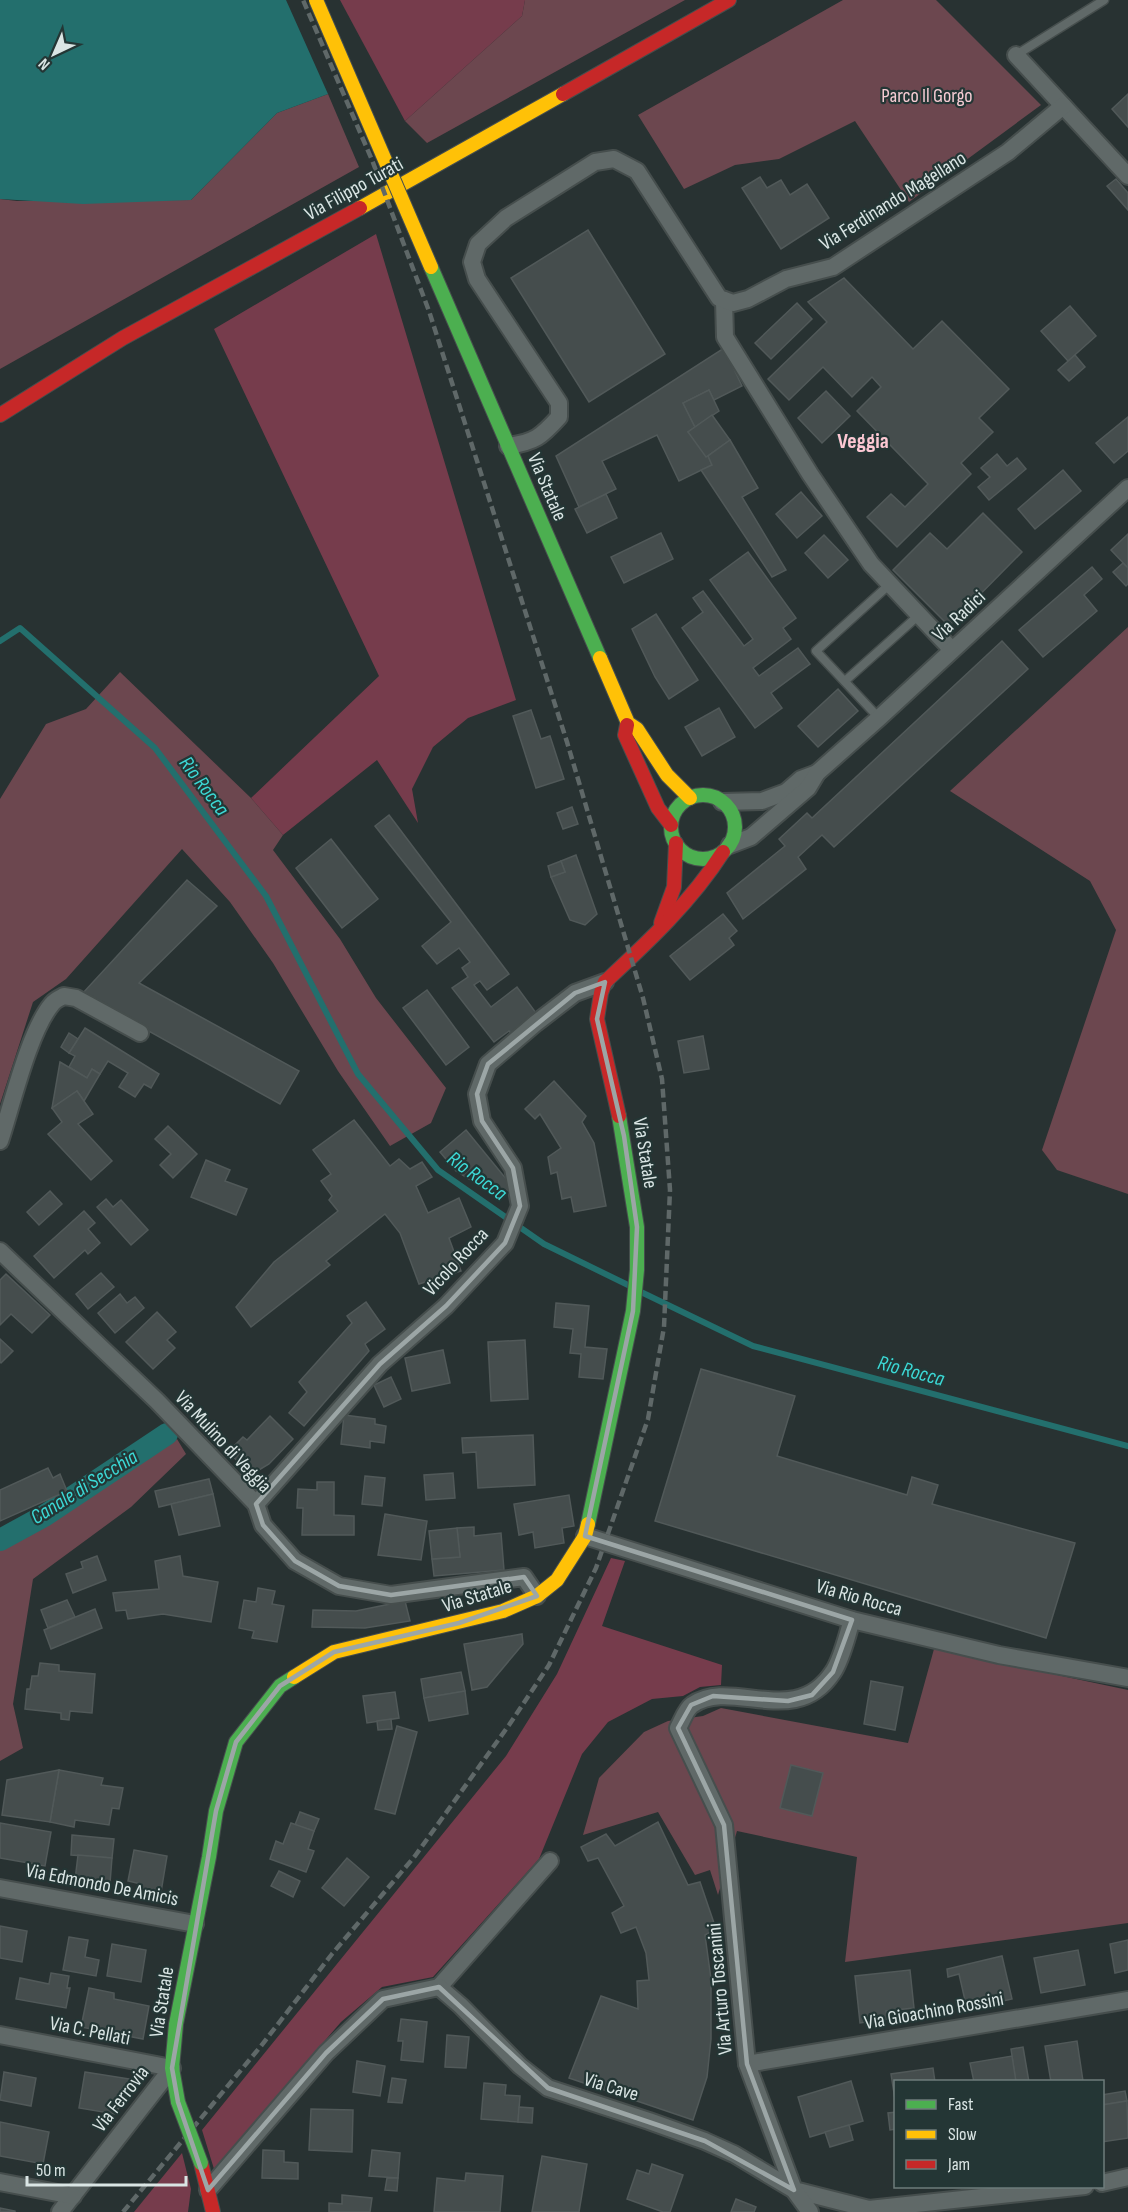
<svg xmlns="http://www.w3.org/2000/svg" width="1128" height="2212" font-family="'Sofia Sans Condensed',sans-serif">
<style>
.green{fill:#6c474f}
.forest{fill:#763c4c}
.water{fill:#236f6d}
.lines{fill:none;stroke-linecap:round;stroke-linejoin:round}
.stream{stroke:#236f6d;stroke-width:6}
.canal{stroke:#236f6d;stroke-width:22}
.building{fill:#454d4d;stroke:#515959;stroke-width:1.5}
.lane-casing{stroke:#464e4d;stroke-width:11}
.street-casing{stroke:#464e4d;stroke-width:20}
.fast-casing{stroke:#464e4d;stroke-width:16}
.slow-casing{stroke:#464e4d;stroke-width:16}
.jam-casing{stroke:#464e4d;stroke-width:16}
.lane{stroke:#606968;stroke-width:8}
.street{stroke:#606968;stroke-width:16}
.fast{stroke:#4caf50;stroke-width:14}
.slow{stroke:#ffc107;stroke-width:14}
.jam{stroke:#c62828;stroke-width:14}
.rail{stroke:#5f6868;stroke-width:4.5;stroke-dasharray:9 4.5;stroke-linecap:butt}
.fast-bridge-casing{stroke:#464e4d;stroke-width:16;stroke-linecap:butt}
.slow-bridge-casing{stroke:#464e4d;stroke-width:16;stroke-linecap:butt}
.fast-bridge{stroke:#4caf50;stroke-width:14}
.slow-bridge{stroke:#ffc107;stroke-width:14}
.marked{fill:none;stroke:#9ca6a6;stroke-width:4.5;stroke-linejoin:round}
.labels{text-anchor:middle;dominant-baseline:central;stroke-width:4.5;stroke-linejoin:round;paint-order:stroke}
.park-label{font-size:20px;fill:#f7ccd4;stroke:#243635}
.street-label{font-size:20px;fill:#dae5e4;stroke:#243635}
.water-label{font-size:21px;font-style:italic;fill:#3cd9d6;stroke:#243635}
.quarter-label{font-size:22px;font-weight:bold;fill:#fcc8d3;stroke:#243635}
</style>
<rect width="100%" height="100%" fill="#283232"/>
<g class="green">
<polygon points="525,0 685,0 427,143 405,121 522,16"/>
<polygon points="843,0 936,0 1041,105 909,202 855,121 779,159 735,165 684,189 638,115"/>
<polygon points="328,94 359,167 0,369 0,199 17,201 191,200 277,113"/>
<polygon points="1128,627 1128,1194 1057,1170 1042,1150 1116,930 1090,881 950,791"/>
<polygon points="120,672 251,798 283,835 273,850 340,939 376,998 446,1088 431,1123 390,1146 338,1071 273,963 230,902 182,849 66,979 33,1002 0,1104 0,799 46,724 86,709"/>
<polygon points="177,1439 186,1454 131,1507 33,1579 13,1704 23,1748 0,1761 0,1546"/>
<polygon points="934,1649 1128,1690 1128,1923 845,1962 857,1857 737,1831 718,1895 710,1870 695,1875 658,1812 583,1835 599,1778 644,1732 668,1721 703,1716 721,1708 908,1743"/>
</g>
<g class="forest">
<polygon points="340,0 525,0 522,16 405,121"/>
<polygon points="376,234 516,700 468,718 433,747 412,789 418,823 377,760 283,835 251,798 379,676 214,329"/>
<polygon points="611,1558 625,1561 602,1626 722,1665 721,1685 700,1687 683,1696 652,1699 608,1722 582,1754 539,1859 433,1977 382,1987 341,2022 214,2169 202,2130 506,1756 557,1674"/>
<polygon points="182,2153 191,2189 188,2212 134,2212"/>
</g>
<polygon class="water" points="0,0 286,0 328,94 277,113 191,200 83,204 0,199"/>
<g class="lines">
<g class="stream">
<polyline points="0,641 20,628 155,748 266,896 358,1074 438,1170 544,1244 630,1286"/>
<polyline points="641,1292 753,1346 1128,1446"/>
</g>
<polyline class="canal" points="0,1540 44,1516 167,1434"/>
</g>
<g class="building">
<polygon points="1128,94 1128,127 1112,109"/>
<polygon points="760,177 767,188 781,180 790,195 807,184 829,218 781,249 742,188"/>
<polygon points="1116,179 1128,193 1128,210 1107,186"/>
<polygon points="588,230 665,354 589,402 511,278"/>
<polygon points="844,278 913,349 942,321 1009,389 979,418 993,432 961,463 971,474 897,547 867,517 891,494 905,507 928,484 857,411 881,387 872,377 852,397 823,367 789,400 768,379 827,322 808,302"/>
<polygon points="797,303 812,319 771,359 755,343"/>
<polygon points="1070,306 1096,336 1068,361 1041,331"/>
<polygon points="724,348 742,386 714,400 709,390 683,403 695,427 688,432 708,456 712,465 679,481 657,435 602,461 616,489 579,507 556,456"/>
<polygon points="1075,355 1085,367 1069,381 1058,370"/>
<polygon points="709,390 719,411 695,427 683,403"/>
<polygon points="826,391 850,416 822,443 798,418"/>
<polygon points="712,415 730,440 706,457 688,432"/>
<polygon points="1128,417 1128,451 1114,463 1096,443"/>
<polygon points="730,440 758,488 742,497 786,570 772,577 701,470 712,465 708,456"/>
<polygon points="997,454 1007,466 1017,458 1026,469 989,500 978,487 990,477 981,468"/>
<polygon points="1063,470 1081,491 1035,529 1018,509"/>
<polygon points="801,492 822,516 797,538 776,514"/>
<polygon points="606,494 617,518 587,533 575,509"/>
<polygon points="983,513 1022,552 949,626 893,570 930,533 947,549"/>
<polygon points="661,533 673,559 624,583 611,557"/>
<polygon points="1128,534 1128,568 1111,550"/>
<polygon points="824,535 848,560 828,578 805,553"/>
<polygon points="748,552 796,618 783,628 791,639 753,668 759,676 798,648 810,664 771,693 782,708 755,728 682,628 703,612 693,598 703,591 744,646 753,639 710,580"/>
<polygon points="1123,563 1128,568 1128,584 1126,586 1113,572"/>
<polygon points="1092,567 1102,579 1084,595 1097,611 1043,657 1019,630"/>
<polygon points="656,614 698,680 669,699 655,677 632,629"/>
<polygon points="1002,641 1028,669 834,847 822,835 798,857 806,869 743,919 727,893 785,846 779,839 807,813 812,818"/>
<polygon points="838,689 858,711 818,747 798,726"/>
<polygon points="719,708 735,737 702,756 685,727"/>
<polygon points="531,710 541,739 550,736 564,779 536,788 513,716"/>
<polygon points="572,807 578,824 563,829 557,813"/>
<polygon points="389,815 509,974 487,990 480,981 474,985 491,1007 517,987 539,1017 513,1036 509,1031 494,1042 452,988 468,977 462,968 470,962 459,948 437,964 422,946 451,922 375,826"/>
<polygon points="331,839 378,899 342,928 296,868"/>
<polygon points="576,855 597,914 585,925 570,920 551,877 565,872 561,861"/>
<polygon points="561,861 565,872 551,877 548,866"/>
<polygon points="187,880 217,906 139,983 299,1071 280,1104 82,994"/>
<polygon points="723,914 737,931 729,938 734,945 690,980 670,956"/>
<polygon points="427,990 469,1047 446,1065 403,1008"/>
<polygon points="85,1028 159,1074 151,1088 144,1084 135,1097 119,1087 128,1073 108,1061 100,1074 92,1069 87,1078 69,1067 75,1056 69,1053"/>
<polygon points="69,1033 78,1039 69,1053 61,1047"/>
<polygon points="703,1036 709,1069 684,1073 678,1041"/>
<polygon points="60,1062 87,1078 92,1069 100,1074 84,1101 77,1091 52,1108"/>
<polygon points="554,1081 586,1116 582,1122 594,1143 606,1206 574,1212 571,1197 562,1199 557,1172 551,1174 548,1157 561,1148 540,1114 535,1119 525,1109"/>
<polygon points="77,1091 93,1114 78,1124 112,1161 91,1180 48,1134 62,1122 52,1108"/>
<polygon points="354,1120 390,1166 399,1159 410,1169 422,1162 432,1177 416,1186 428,1213 459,1198 471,1227 449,1238 461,1271 419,1284 400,1233 385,1214 326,1261 330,1265 251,1327 236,1307 274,1262 338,1211 329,1200 332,1196 321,1181 331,1174 313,1150"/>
<polygon points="168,1126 197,1154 173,1178 160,1165 171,1154 155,1139"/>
<polygon points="466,1130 512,1186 498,1197 456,1171 440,1152"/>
<polygon points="206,1160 230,1170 225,1181 247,1189 236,1215 191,1197"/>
<polygon points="50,1191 62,1204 39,1225 27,1212"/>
<polygon points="106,1199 113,1207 121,1200 148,1230 131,1245 97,1207"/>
<polygon points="84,1211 95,1223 88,1229 100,1243 88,1254 85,1250 54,1278 34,1256"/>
<polygon points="101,1273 114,1287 88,1309 76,1294"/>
<polygon points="6,1274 50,1315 32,1333 11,1314 0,1325 0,1280"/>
<polygon points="120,1294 127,1303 135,1297 144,1308 115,1333 98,1313"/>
<polygon points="366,1302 385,1329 365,1344 369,1351 304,1426 289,1413 307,1392 299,1382 352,1323 347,1316"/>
<polygon points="556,1303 589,1306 585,1347 607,1349 603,1379 579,1377 581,1354 570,1353 573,1329 554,1327"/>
<polygon points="157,1312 176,1332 167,1340 175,1348 153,1369 126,1342"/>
<polygon points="0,1339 13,1351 1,1363 0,1362"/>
<polygon points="525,1340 528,1399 491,1401 488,1342"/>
<polygon points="443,1350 450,1383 412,1391 405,1358"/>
<polygon points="701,1369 795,1396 777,1456 907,1495 912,1477 938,1485 932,1504 1075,1543 1046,1638 655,1521"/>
<polygon points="391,1377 401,1399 384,1407 374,1385"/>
<polygon points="344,1415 375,1419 375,1424 386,1426 384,1443 370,1441 370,1448 341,1444"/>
<polygon points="270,1416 293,1439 269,1464 259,1470 252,1470 243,1466 228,1452 243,1437 247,1440"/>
<polygon points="533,1435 535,1485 478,1488 476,1452 463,1453 462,1438"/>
<polygon points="48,1468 53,1478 60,1474 67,1491 0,1521 0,1490"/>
<polygon points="453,1473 455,1498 426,1500 424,1475"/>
<polygon points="365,1476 385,1478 382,1506 362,1504"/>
<polygon points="209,1479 213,1494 159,1507 155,1491"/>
<polygon points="317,1482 334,1482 334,1515 354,1516 354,1535 302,1535 303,1508 297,1508 298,1489 317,1490"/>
<polygon points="213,1494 220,1526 179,1535 171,1504"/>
<polygon points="569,1495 574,1526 562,1528 564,1543 535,1548 533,1532 519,1535 514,1504"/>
<polygon points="385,1514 427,1521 421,1560 378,1555"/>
<polygon points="474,1527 474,1536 501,1533 504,1570 434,1576 432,1559 460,1557 457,1528"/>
<polygon points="457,1528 460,1557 432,1559 429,1531"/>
<polygon points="97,1556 106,1580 73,1593 66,1574 83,1568 81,1562"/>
<polygon points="180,1556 183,1576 218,1582 211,1622 163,1614 128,1619 126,1610 116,1611 113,1593 159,1589 155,1561"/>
<polygon points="258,1588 275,1591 272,1604 284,1606 277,1642 252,1638 254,1631 239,1628 244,1600 256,1602"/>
<polygon points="67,1600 75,1617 48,1628 41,1610"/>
<polygon points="405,1601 410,1621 365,1628 312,1627 313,1610 356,1611"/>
<polygon points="95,1609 102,1628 51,1649 44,1630"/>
<polygon points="522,1634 523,1644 487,1687 472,1690 464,1644"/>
<polygon points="40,1663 59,1665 59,1671 95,1674 92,1713 70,1711 69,1720 61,1719 61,1713 25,1709 27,1689 30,1689 32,1676 38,1676"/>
<polygon points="461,1672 465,1691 424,1698 421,1679"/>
<polygon points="871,1681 903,1687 895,1730 864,1724"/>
<polygon points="465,1691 468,1714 429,1721 424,1698"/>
<polygon points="395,1692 399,1718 367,1723 363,1696"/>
<polygon points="391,1719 392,1729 378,1730 377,1721"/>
<polygon points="397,1726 417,1732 395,1814 375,1809"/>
<polygon points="791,1765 823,1773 812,1816 780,1808"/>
<polygon points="59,1770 103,1778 101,1785 123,1788 119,1809 112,1808 109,1825 75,1820 74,1827 50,1822"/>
<polygon points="59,1770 50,1822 2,1815 7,1780"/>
<polygon points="300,1812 319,1819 314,1831 295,1825"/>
<polygon points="658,1822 688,1885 700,1882 716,1929 705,1935 711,1979 711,2039 707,2077 693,2120 569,2078 601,1996 638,2009 637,1981 649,1980 646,1953 636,1927 621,1933 612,1913 624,1906 598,1858 588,1861 581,1847 606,1834 615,1846"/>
<polygon points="0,1823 51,1832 45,1866 0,1858"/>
<polygon points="291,1823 314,1831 308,1849 314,1851 306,1872 270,1859 276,1841 283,1844"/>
<polygon points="72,1835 114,1839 112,1858 71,1855"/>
<polygon points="134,1850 167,1856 161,1892 140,1888 141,1884 128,1881"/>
<polygon points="78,1855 112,1858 110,1883 75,1880"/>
<polygon points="347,1858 369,1877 344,1906 322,1888"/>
<polygon points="279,1871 300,1881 293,1897 271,1886"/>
<polygon points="0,1926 27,1931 22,1962 0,1958"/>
<polygon points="69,1937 88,1940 85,1957 99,1960 96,1976 63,1970"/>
<polygon points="1128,1940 1128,1970 1115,1973 1110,1944"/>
<polygon points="112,1944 146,1950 141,1982 107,1976"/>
<polygon points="1078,1950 1085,1985 1041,1993 1034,1958"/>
<polygon points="1002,1956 1012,1999 967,2009 959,1974 948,1977 947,1969"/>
<polygon points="910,1970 914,2008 886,2011 887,2019 860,2023 855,1976"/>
<polygon points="51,1973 69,1976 67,1988 70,1988 66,2008 16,1999 20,1978 49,1984"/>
<polygon points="89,1988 114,1993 114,1999 149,2006 143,2039 81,2027"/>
<polygon points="401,2019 427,2022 423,2062 401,2060 403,2041 398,2041"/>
<polygon points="447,2035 469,2037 466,2068 445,2067"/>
<polygon points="1077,2041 1083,2081 1051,2082 1045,2046"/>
<polygon points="1023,2047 1029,2082 1016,2082 1011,2049"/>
<polygon points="1012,2056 1016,2082 974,2082 970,2063"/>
<polygon points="357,2061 385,2066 380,2096 353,2092"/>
<polygon points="933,2068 935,2082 896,2082 896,2106 891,2074"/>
<polygon points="4,2072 36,2078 31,2106 0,2100"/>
<polygon points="85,2072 136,2080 115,2114 79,2108"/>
<polygon points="392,2078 406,2080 402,2103 388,2102"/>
<polygon points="851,2081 863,2121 810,2137 798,2097"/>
<polygon points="484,2083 506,2085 505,2095 520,2096 518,2122 481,2119"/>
<polygon points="1125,2091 1127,2101 1102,2105 1102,2095"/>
<polygon points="1127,2101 1128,2138 1102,2142 1102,2105"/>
<polygon points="519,2107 533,2108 532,2123 518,2122"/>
<polygon points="311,2109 353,2110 352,2152 309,2150"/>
<polygon points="896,2112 896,2129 890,2130 888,2113"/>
<polygon points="0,2122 49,2132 43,2164 0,2156"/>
<polygon points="849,2125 853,2140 830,2147 825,2132"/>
<polygon points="263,2150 284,2151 284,2162 298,2163 298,2179 262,2178"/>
<polygon points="372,2150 400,2153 398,2178 369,2176"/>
<polygon points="542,2156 587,2164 579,2212 532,2212"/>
<polygon points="652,2164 683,2175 670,2212 663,2212 627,2199 637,2170 649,2174"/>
<polygon points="466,2173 503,2176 500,2212 434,2212 437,2178 465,2181"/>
<polygon points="387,2178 398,2178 397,2191 385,2190"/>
<polygon points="342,2195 372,2198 370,2212 329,2212 329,2203 342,2204"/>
<polygon points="736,2199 756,2207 754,2212 731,2212"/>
<polygon points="0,2208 15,2211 15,2212 0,2212"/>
</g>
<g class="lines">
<defs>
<g id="lane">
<polyline points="1016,55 1104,0"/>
<polyline points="845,681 919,615"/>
<polyline points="879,718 816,651 890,584"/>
</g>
<g id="street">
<polyline points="1016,55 1128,176"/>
<polyline points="724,300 725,337 810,474 871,564 952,650"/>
<path d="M508,446C535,442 541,437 559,417V403L477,279L472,262L478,244L506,218L595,162L614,159L637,171L719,298L733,303L748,299L786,279L833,267L1008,152L1063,106"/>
<polyline points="722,802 762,801 786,792 801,779 817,773"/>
<polyline points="730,845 751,837 808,788 817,773 879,718 1128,488"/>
<path d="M0,1141C12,1105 29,1031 52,1004C55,1000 60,998 64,996L76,998L140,1033"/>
<polyline points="0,1251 157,1401 256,1504 263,1525 295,1561 339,1586 391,1595 524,1577 537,1596"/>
<polyline points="256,1504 380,1364 446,1306 505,1243 520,1206 513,1168 482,1121 477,1094 488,1064 536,1023 575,993 605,982"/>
<polyline points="585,1536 852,1620 999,1655 1128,1678"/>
<path d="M852,1620C847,1635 842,1659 833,1672C795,1730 732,1677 692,1705C686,1709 682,1721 678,1728L724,1825L747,2064L794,2190L869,2209L1085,2186"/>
<polyline points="0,1888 195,1924"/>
<polyline points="439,1987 550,1861"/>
<polyline points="0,2035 172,2068 60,2212"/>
<polyline points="747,2064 1128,2000"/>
<polyline points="0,2182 73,2196"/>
<polyline points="1102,2183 1128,2177"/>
<polyline points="208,2190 326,2053 383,1999 439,1987 461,2006 520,2066 548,2088 649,2121 705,2141 734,2154 794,2190 810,2212"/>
</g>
<g id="fast">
<polyline points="431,267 600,658"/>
<circle cx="703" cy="827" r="32"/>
<polyline points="588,1524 633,1311 637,1270 637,1227 619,1116"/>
<polyline points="178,2102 172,2068 176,2024 209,1857 216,1811 236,1742 280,1686 294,1677"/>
</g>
<g id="slow">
<polyline points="360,208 563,94"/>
<polyline points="600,658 628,723 637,729 667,775 690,798"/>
<polyline points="294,1677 334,1652 503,1611 537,1596 557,1580 585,1536 588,1524"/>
</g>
<g id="jam">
<polyline points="563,94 729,0"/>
<polyline points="0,415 123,338 360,208"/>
<polyline points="627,725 625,735 658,808 671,825"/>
<polyline points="661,923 674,887 676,843"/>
<path d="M619,1116L597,1019L601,993L605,982C648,942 691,902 723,852"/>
<polyline points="201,2163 213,2212"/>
</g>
</defs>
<use href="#lane" class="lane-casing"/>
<use href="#street" class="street-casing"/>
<use href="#fast" class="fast-casing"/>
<use href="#slow" class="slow-casing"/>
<use href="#jam" class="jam-casing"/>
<use href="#lane" class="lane"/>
<use href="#street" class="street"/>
<use href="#fast" class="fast"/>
<use href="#slow" class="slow"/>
<use href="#jam" class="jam"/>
<polyline class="rail" points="123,2212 261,2046 332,1954 415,1856 509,1725 549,1665 596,1568 648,1419 664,1327 670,1190 662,1079 643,998 567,742 429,311 372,160 303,0"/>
<defs>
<polyline id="fast-bridge" points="178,2102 201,2163"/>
<polyline id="slow-bridge" points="316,0 431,267"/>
</defs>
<use href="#fast-bridge" class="fast-bridge-casing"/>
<use href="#slow-bridge" class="slow-bridge-casing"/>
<use href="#fast-bridge" class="fast-bridge"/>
<use href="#slow-bridge" class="slow-bridge"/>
</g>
<path class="marked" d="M605,982L597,1019L624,1136L637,1227L633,1311L585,1536L852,1620L833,1672L812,1695L788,1701L713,1696L691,1705L678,1728L724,1825L747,2064L794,2190L705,2141L548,2088L439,1987L383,1999L326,2053L208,2190L178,2102L172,2068L216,1811L236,1742L280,1686L334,1652L459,1623L537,1596L524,1577L391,1595L339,1586L295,1561L263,1525L256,1504L380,1364L446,1306L505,1243L520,1206L513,1168L482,1121L477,1094L488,1064L575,993Z"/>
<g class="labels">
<g class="park-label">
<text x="927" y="96">Parco Il Gorgo</text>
</g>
<g class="street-label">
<text transform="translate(354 189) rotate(-29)">Via Filippo Turati</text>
<text transform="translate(893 201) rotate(-32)">Via Ferdinando Magellano</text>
<text transform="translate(547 487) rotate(67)">Via Statale</text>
<text transform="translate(959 616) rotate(-43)">Via Radici</text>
<text transform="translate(645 1153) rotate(81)">Via Statale</text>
<text transform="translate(456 1262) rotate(-47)">Vicolo Rocca</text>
<text transform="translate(223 1442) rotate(47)">Via Mulino di Veggia</text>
<text transform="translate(477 1596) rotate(-17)">Via Statale</text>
<text transform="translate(859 1598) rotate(16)">Via Rio Rocca</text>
<text transform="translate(102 1885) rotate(11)">Via Edmondo De Amicis</text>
<text transform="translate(720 1989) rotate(-95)">Via Arturo Toscanini</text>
<text transform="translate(162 2002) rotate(-81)">Via Statale</text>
<text transform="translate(934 2011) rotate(-10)">Via Gioachino Rossini</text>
<text transform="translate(90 2031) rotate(11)">Via C. Pellati</text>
<text transform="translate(611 2087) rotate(17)">Via Cave</text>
<text transform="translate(121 2099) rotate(-52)">Via Ferrovia</text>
</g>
<g class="water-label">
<text transform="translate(204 786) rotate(53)">Rio Rocca</text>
<text transform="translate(477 1176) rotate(36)">Rio Rocca</text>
<text transform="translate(911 1371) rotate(15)">Rio Rocca</text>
<text transform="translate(84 1487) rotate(-32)">Canale di Secchia</text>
</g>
<g class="quarter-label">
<text x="863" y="441">Veggia</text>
</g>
</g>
<rect x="894" y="2080" width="210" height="108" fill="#243635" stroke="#6d7c7b" stroke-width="1.5"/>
<rect x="906" y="2100" width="30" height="9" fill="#4caf50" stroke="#6d7c7b" stroke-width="1.5"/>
<text x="948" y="2110" font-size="18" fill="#dae5e4">Fast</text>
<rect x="906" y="2130" width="30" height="9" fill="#ffc107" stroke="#6d7c7b" stroke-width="1.5"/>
<text x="948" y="2140" font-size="18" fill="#dae5e4">Slow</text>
<rect x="906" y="2160" width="30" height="9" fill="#c62828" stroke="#6d7c7b" stroke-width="1.5"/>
<text x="948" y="2170" font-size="18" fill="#dae5e4">Jam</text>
<g transform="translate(54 54) rotate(224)" stroke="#243635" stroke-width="4.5" paint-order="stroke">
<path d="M0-4.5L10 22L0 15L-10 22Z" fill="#dae5e4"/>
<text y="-9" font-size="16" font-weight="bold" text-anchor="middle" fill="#dae5e4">N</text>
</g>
<path d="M27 2176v9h159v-9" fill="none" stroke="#dae5e4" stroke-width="3"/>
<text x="36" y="2176" font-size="18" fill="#dae5e4" stroke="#243635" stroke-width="4.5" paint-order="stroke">50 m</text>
</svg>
